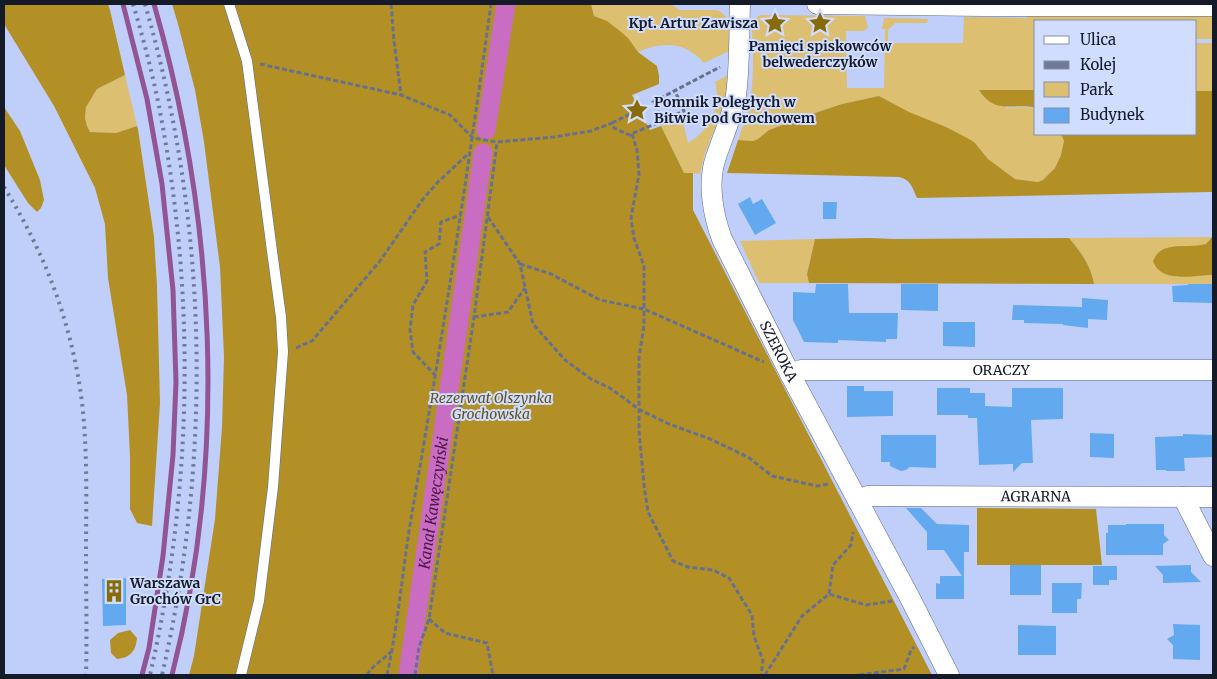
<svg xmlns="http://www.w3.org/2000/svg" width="1217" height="679" font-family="Merriweather,serif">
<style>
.green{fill:#dcbf70}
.forest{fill:#b29026}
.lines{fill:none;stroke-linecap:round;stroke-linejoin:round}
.stream{stroke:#925493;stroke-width:5}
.canal{stroke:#c86dc1;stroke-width:19}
.building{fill:#63a9ef}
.lane-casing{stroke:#5c698e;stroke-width:11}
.street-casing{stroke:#5c698e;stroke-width:21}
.path{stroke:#67718d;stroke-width:3;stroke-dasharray:5 2.5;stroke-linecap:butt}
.lane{stroke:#fff;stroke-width:10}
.street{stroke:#fff;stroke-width:20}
.rail{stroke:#707a97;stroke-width:4;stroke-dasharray:2.5 5;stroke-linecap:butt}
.labels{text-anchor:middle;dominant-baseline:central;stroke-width:4;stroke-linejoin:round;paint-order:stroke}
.poi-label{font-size:14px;font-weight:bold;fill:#151a29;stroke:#d0ddfe;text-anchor:start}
.street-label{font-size:14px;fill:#151a29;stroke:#d0ddfe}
.park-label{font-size:14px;font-style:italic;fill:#62501c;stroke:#d0ddfe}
.water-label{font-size:15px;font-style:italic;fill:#4e164c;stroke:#d0ddfe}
</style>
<rect width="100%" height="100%" fill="#c0cff9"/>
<g class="green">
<path d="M591,4H671L680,10H716L721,12L725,16L729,22V51L704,63C686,42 663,41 638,52C626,35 613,23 594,16Z"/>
<path d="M1213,14V39H1196V21H1173V20L1036,21V90H980L1007,108L1023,107L1036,108V134H1061L1064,141L1061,155L1055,168L1043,181L1039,182L1015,179L988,159L975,143L909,112L879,96L842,104L815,113L769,130L758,139L753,141L738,140C741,130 746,120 748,110C753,91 753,71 753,51C753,40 749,21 760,15L865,16L868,28L863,31H846L847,88H884L885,29H882L884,18L928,19L927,23H895L888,30V43H963L964,17L1027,18V15Z"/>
<rect x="1196" y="43" width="17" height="48"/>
<polygon points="125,75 137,126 116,133 90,132 87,126 85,118 86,107 97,89"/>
<path d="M728,75L726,97L723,108L705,153L700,174L693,173H684L661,126L680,117L683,121L688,143C709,131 722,107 715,82Z"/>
<path d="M1212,237L1206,244L1201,246L1179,247L1208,275H1213V284H1094C1091,266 1081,252 1069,238Z"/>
<polygon points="815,239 807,273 809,283 759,283 740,241"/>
</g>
<g class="forest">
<polygon points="4,4 108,4 110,10 125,75 97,89 86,107 85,118 87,126 90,132 116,133 137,126 138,129 154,237 157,286 160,403 152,526 137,523 130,509 130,456 127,395 108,278 105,224 95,188 54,106 4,24"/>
<polygon points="172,4 591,4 594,16 607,21 620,31 628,38 638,52 657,66 659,76 659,84 632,95 650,130 661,126 684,173 693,173 693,210 932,675 189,675 194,656 215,519 222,427 224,357 220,267 204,142 195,90 178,24"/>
<path d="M979,90H1036V108C1013,102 996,116 979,90Z"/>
<path d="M1196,91H1213V275C1194,275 1161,284 1153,261C1161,241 1183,248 1201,245L1206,244L1212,237V192L917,198C912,187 911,180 899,177L727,173L738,140L753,141L758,139L769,130L815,113L842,104L879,96L909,112L946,127L969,139L975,143L988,159L1015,179L1038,182L1043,180L1055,168L1061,155L1064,141L1061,134H1196Z"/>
<polygon points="4,107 20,131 40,180 44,200 41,208 37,212 28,203 4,165"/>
<path d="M870,238L894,239L1069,238C1081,252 1091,266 1094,284L809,283L807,274L815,239Z"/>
<polygon points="977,508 1096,509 1102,565 977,565"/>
<path d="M130,630L137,638C136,651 130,658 117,659L111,653L110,640L118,633Z"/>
</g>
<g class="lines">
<g class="stream">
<polyline points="123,4 147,99 162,184 173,290 176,382 173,455 163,556 149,648 142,675"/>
<path d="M154,4C216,220 228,456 172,675"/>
</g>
<g class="canal">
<polyline points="486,130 506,4"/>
<path id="s1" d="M408,675L483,153"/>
</g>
</g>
<g class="building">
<polygon points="750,197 753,204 762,199 776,223 755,235 738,204"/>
<polygon points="823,202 837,202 836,219 823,219"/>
<polygon points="816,284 848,284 849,313 898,313 897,339 886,339 886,342 838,340 838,343 804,342 793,320 793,292 815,293"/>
<polygon points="901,284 938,284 938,311 901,310"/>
<polygon points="1188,284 1213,284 1213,303 1173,302 1172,286 1188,285"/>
<polygon points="1082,298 1108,300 1107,320 1088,319 1088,328 1063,325 1063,324 1024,323 1024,320 1012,320 1013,305 1082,307"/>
<polygon points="943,322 975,322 975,347 943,346"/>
<polygon points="847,386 864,386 864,391 893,391 893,416 847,417"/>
<polygon points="937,388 970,388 970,393 985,393 985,406 1012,407 1012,388 1063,388 1063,419 1031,420 1033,463 1022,463 1013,472 1013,464 979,465 977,418 968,418 968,415 937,415"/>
<polygon points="1090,433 1114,434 1114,458 1090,457"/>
<polygon points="1183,434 1213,435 1213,457 1184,458 1185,471 1166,471 1166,470 1156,470 1155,437 1183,436"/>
<polygon points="881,435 936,435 936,468 910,467 906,470 901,471 890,466 890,462 881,462"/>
<polygon points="906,508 921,508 937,524 969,525 969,552 964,552 964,599 936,599 936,583 940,584 940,576 962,576 944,550 927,550 927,532"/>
<polygon points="1126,524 1164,524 1164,535 1169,540 1163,544 1163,555 1106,555 1106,533 1108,533 1108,525 1126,525"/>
<rect x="1010" y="565" width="31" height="30"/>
<polygon points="1191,565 1191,572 1201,582 1163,583 1163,575 1155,566"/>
<polygon points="1093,566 1117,566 1117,580 1109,580 1109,585 1093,585"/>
<polygon points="126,578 126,625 103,626 102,579"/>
<polygon points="1052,583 1082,583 1081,599 1077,599 1077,613 1052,613"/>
<polygon points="1173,624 1200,625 1200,660 1173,659 1173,645 1167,639 1174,635"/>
<polygon points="1018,625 1056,626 1056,655 1018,655"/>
</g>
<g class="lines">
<defs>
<polyline id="lane" points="229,4 247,61 272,251 281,317 283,352 273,487 259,601 241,675"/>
<g id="street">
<path id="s2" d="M740,4C739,34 740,65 736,95C732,117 723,136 716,157C707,182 713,215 722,239L790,374L910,598L949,675"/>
<polyline points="817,4 983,6 1213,6"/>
<path id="s3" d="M790,374L801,370H1213"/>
<polyline points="1183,497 1213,556"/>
<path id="s4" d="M858,501L868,496H888L1213,497"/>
</g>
</defs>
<use href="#lane" class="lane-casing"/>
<use href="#street" class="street-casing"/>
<g class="path">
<polyline points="391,4 394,41 401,95"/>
<polyline points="260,64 401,95 450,115 473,138 497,142 554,137 591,131 612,123 614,128 629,135 662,121 653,102 720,67"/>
<polyline points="662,121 684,111 675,91"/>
<polyline points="612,123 632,113"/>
<polyline points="632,134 637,150 639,174 631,218 634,238 644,266 644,309 764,362"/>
<polyline points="488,217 520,264 533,324 565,360 591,379 610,388 640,410 669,424 710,439 748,457 772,476 817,486 829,484"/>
<polyline points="520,264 551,274 600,300 644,309 644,325 639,358 639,431 644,485 648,512 673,561 688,567 713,570 729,578 752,615 754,636 763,661 761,675"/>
<polyline points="474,317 508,312 525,288"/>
<polyline points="296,348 312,341 380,261 423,199 438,182 469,153"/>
<polyline points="436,376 413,352 410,330 413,305 427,281 425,252 439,244 441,222 461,215"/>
<polyline points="829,594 833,565 851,545 853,532"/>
<polyline points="429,619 445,633 487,643 493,675"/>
<polyline points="367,675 371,669 391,652"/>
<path d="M387,675C399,620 403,563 413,507C442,340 468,172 491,4"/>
<polyline points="415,675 419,647 429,619 474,317 497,143"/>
<polyline points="765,675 802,616 829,594 866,605 892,601"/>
<polyline points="859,675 904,669 911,650 914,647"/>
</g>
<use href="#lane" class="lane"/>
<use href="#street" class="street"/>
<g class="rail">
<path d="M133,4C144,41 154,79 161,117C196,302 192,492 150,675"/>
<path d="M145,4C208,222 213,454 162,675"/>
<path d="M4,187C44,252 70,318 81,395C88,446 86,502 86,554C86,594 87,635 86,675"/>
</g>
</g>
<defs>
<symbol id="sight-bare" viewBox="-9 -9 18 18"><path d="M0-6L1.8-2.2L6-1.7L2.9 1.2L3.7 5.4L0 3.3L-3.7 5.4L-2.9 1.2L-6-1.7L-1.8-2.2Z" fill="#876b08" stroke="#d0ddfe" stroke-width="2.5" paint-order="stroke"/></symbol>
<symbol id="building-bare" viewBox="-9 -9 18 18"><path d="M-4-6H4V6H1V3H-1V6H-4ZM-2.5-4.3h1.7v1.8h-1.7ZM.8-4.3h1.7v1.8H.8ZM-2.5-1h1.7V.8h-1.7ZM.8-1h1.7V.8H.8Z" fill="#876b08" stroke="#d0ddfe" stroke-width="2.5" paint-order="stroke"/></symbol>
</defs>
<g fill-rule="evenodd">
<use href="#sight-bare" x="759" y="7" width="32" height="32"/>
<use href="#sight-bare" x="804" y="7" width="32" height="32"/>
<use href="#sight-bare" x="621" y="94" width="32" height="32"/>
<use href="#building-bare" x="98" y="575" width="32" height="32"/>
</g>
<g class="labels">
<g class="poi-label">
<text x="758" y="23" text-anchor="end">Kpt. Artur Zawisza</text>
<text x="820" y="46" text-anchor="middle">Pamięci spiskowców<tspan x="820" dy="16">belwederczyków</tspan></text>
<text x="654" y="102">Pomnik Poległych w<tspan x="654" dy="16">Bitwie pod Grochowem</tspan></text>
<text x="130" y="583">Warszawa<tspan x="130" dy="16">Grochów GrC</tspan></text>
</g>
<g class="street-label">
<text stroke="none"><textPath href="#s2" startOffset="366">SZEROKA</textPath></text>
<text stroke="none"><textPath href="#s3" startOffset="212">ORACZY</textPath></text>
<text stroke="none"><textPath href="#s4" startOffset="179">AGRARNA</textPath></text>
</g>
<g class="park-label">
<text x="491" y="398">Rezerwat Olszynka<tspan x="491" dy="16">Grochowska</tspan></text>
</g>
<g class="water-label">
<text stroke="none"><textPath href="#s1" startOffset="174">Kanał Kawęczyński</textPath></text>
</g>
</g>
<rect width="1217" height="679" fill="none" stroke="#151a29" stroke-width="10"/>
<rect x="1034" y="20" width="162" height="115" fill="#d0ddfe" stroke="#858fa9"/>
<rect x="1044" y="36" width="25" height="8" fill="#ffffff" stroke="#858fa9"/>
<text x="1080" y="45" font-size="15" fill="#151a29">Ulica</text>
<rect x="1044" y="61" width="25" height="8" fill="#707a97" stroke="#858fa9"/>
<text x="1080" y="70" font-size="15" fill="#151a29">Kolej</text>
<rect x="1044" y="82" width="25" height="15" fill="#dcbf70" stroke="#858fa9"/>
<text x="1080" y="95" font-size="15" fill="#151a29">Park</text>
<rect x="1044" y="108" width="25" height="15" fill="#63a9ef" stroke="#858fa9"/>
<text x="1080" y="120" font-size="15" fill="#151a29">Budynek</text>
</svg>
